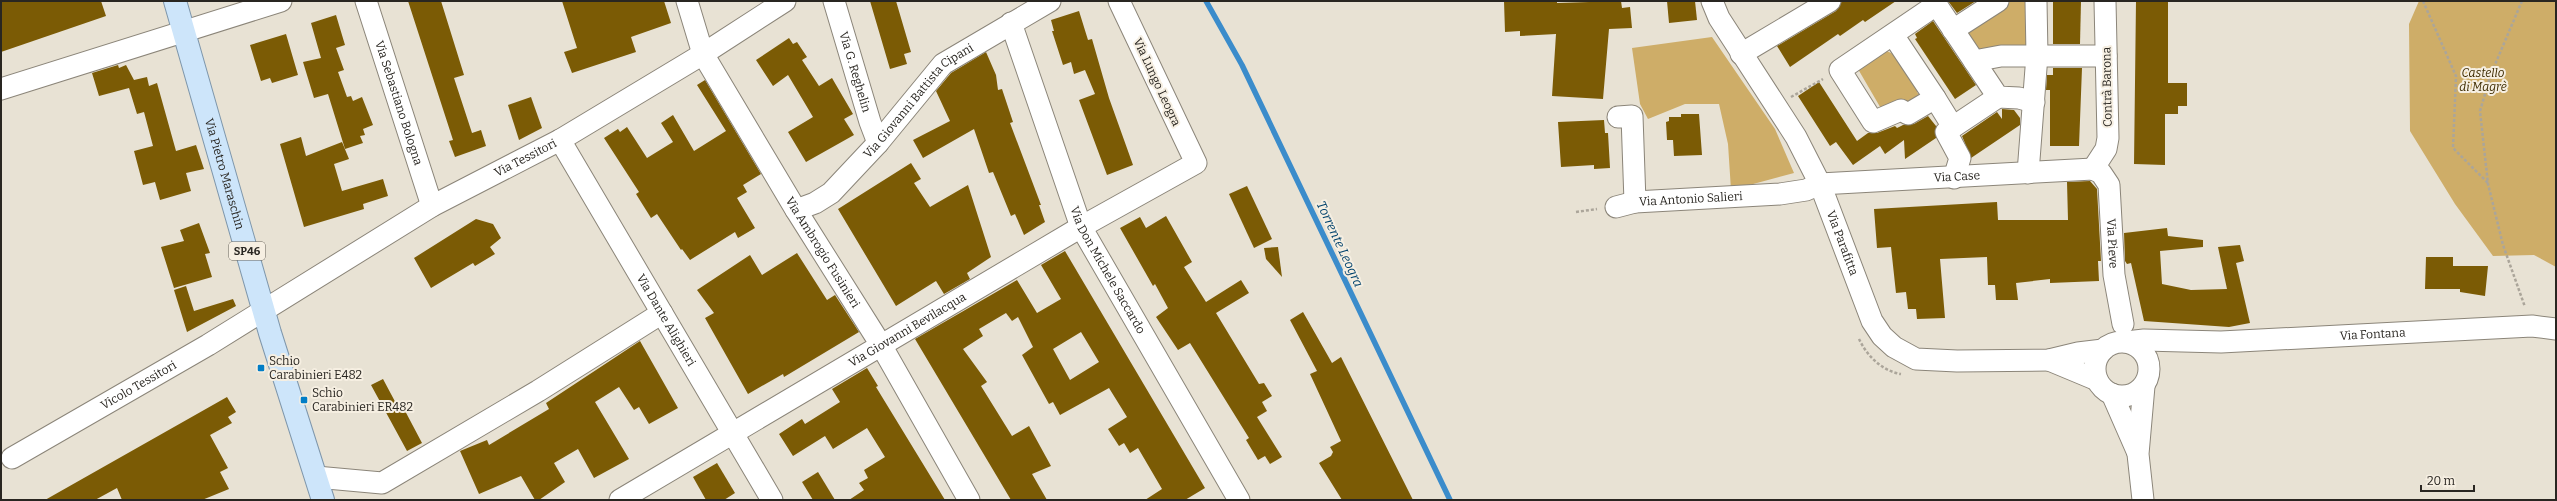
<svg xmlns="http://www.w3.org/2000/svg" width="2557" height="501" font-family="Bitter,serif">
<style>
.green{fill:#cead68}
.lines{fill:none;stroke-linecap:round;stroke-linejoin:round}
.stream{stroke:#3b8ccb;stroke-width:5.5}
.building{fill:#7b5b05;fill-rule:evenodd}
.minor-casing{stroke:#8b8579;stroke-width:23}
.major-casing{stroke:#7e96ab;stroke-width:24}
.path{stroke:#aba59a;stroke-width:2.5;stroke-dasharray:3 2;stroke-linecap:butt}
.minor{stroke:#fff;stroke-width:21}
.major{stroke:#cde5fa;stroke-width:22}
.poi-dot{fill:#017dc6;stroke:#f6efe2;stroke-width:1.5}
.labels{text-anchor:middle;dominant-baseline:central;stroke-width:4;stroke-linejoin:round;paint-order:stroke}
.shield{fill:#f6efe2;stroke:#66625b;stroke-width:1}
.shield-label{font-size:11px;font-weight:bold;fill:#292621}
.street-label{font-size:12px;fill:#292621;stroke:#f6efe2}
.park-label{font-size:12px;font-style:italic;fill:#3d2b01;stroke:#f6efe2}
.poi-label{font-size:12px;fill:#292621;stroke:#f6efe2;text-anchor:start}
.water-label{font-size:13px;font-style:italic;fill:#02436d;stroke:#f6efe2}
</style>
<rect width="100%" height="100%" fill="#e8e2d4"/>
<g class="green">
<polygon points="2011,1 2028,1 2030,48 1978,50 1966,31"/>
<polygon points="2419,1 2556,1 2556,267 2534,255 2493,256 2455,204 2410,131 2409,24"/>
<polygon points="1712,37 1775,129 1794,173 1731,190 1728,144 1719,104 1685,104 1648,119 1640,104 1632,48"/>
<polygon points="1899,50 1920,82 1917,92 1922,100 1883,112 1858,69 1887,51 1893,54"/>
</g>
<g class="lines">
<polyline class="stream" points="1206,1 1242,65 1450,500"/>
</g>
<g class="building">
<polygon points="1,1 101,1 106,16 1,52"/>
<polygon points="408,1 441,1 464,75 454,78 472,133 481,130 486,146 455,157 449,141 453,140"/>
<polygon points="562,1 664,1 671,23 631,37 636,52 572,73 564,52 577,48"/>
<polygon points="870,1 896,1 911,52 904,54 907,64 890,69"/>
<polygon points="1504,1 1557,1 1557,3 1621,1 1622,8 1630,7 1632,28 1609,29 1603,99 1552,96 1556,34 1520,36 1520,31 1505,32"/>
<polygon points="1667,1 1695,1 1697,20 1669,23"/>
<polygon points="1842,1 1896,1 1865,22 1863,20 1840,36 1838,34 1790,67 1777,46 1836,11"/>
<polygon points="1948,1 1976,1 1957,13"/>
<polygon points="2053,1 2081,1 2080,44 2053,44"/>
<polygon points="2136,1 2168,1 2168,83 2187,83 2187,106 2178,106 2178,114 2165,114 2165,165 2134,164"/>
<polygon points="1079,11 1088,40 1092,39 1109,98 1133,165 1107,175 1079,100 1095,94 1085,70 1074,74 1071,62 1063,65 1052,31 1054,31 1051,20"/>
<polygon points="336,15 345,45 336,48 344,70 338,72 347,97 351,96 353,101 362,97 373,125 363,129 365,135 360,136 363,143 345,149 328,94 314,98 303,62 321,58 311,23"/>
<polygon points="1933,21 1976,85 1955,99 1915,39 1917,38 1915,34"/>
<polygon points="286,34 298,75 272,83 270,78 261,81 250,45"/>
<polygon points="789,38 793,44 797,42 807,57 802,60 819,86 832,78 853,114 844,119 854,135 806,162 788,132 813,117 788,75 773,86 756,60"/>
<polygon points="986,52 996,75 998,90 1002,89 1013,122 1010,123 1041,205 1039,205 1045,222 1024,235 1015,214 1011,216 993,172 989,173 974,129 923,158 913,140 950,121 936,91 951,73"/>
<polygon points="118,65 119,68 126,65 134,80 147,77 149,86 157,83 176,151 196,145 204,169 186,173 191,191 160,200 155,182 143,185 134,151 153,146 144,112 137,114 129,88 99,96 92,73"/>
<polygon points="2053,68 2082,68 2079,146 2050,146 2050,90 2046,90 2047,75 2053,75"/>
<polygon points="705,80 761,174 743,185 747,192 737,198 755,228 738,238 735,232 690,260 682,249 681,250 657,214 651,218 636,194 639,192 604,138 618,129 620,132 627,127 647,158 673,142 661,123 673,115 694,151 726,131 697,85"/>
<polygon points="1819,82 1857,141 1868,133 1877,133 1895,126 1897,128 1903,125 1914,124 1928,116 1936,126 1936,138 1905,159 1904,140 1885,154 1880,146 1853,165 1836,142 1830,146 1798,96"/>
<polygon points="531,97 542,128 519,140 508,105"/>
<polygon points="2002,109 2014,110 2020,118 2020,125 1971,158 1962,136 1997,112 2002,119"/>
<polygon points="1681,114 1699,114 1702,155 1674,156 1673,140 1667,140 1666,122 1669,121 1669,117 1681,117"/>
<polygon points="1604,120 1605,133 1608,133 1610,168 1594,169 1594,165 1561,167 1558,122"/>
<polygon points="301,137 306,156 342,142 349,159 334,164 342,191 383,179 388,196 363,204 364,209 304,227 280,144"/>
<polygon points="911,163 921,179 914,183 930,207 968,185 991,257 967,273 970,279 944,294 936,281 896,306 838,209"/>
<polygon points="2090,181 2097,189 2101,261 2098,261 2099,281 2050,283 2050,279 2016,283 2018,300 1996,300 1995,285 1988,285 1987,257 1940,259 1945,318 1917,319 1916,309 1908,309 1906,292 1896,293 1891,247 1877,248 1874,209 1997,202 1998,220 2068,220 2067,182"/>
<polygon points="1247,186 1272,239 1254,248 1229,194"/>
<polygon points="1166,216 1192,262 1184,267 1206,302 1241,280 1249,293 1216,313 1259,384 1264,383 1272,396 1262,402 1267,411 1257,417 1282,457 1270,464 1265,456 1258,460 1246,440 1249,438 1190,343 1178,350 1156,317 1168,308 1155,284 1153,286 1120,228 1140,217 1146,228"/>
<polygon points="476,219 493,224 501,238 490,247 495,254 475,266 473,263 431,288 414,258"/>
<polygon points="199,223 210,253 205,254 212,277 174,288 161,247 184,241 180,230"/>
<polygon points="2167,228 2168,236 2203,240 2203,247 2160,251 2162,284 2191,290 2227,289 2218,247 2240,245 2244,261 2236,263 2250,323 2229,327 2144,321 2131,263 2127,264 2125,261 2124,233"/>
<polygon points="1278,247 1282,277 1266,259 1264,248"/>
<path d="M1065,251L1205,488L1185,500H1145L1162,489L1138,448L1130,453L1124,443L1119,446L1108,429L1127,417L1109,388L1060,415L1053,402L1049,404L1022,355L1033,347L1018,317L1012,321L1006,313L979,329L983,336L963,349L987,382L981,386L1012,436L1029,426L1051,466L1032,474L1047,500H1011L915,339L1017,280L1037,313L1061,299L1041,265ZM1081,332L1099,362L1070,380L1053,349Z"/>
<polygon points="797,253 827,300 835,295 859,332 784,377 783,374 748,394 705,318 714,313 697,290 750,255 762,275"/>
<polygon points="2426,257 2453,257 2453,266 2488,266 2485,296 2460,292 2460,289 2425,289"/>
<polygon points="186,286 194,311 233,299 236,306 187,332 174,290"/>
<polygon points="1303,312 1332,363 1341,357 1413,500 1342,500 1319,463 1331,456 1333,452 1330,447 1341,441 1310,374 1317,371 1290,320"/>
<polygon points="640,341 678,408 649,424 639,407 634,410 619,387 595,402 629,459 594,478 578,449 554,463 565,482 539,500 535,500 521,476 479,494 460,451 487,440 489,445 549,409 546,403"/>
<polygon points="867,368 878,386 876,387 945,500 849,500 864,490 859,483 868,478 864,470 885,457 867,428 833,449 825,436 793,456 779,434 802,419 805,424 840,402 832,389"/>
<polygon points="383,379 399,409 403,407 422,443 407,451 371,385"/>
<polygon points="227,397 236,412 228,417 232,423 210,435 228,468 220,472 229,489 202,500 122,500 117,488 95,500 45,500"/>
<polygon points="717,463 735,493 724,500 706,500 693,477"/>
<polygon points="818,472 835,500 813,500 802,482"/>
</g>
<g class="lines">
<defs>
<g id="minor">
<path id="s1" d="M366,1L432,206"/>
<path id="s2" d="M687,1L703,54L796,210L881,345L969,500"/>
<path id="s3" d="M834,1L870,122L878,143"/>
<path id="s4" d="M1712,1L1719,18L1796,137L1820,184L1872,321L1882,336L1894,347L1916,359L1957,361L2049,360L2078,353L2103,350"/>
<polyline points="1934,1 1974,61 2001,56 2106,56"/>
<polyline points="1936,5 1840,70 1873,122 1901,110 1908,114 1935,98 1953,127 1946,132 1960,158 1954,178"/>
<path id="s5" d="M1011,23L1081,227L1239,500"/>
<polyline points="1953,30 1998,1"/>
<polyline points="1893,35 1935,98"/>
<polyline points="1741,54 1830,1"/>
<polyline points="1974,61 1998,97 2019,98 2034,102"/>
<polyline points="1,89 281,1"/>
<path id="s6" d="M1618,117L1632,116L1635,202L1780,194L1806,190L1820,184L2093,169"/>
<polyline points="1953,127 1998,97"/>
<path id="s7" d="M560,140L772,500"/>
<polyline points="2093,169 2106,149 2108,138 2105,1"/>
<path id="s8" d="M2093,169L2101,173L2109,185L2114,275L2123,324"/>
<polyline points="2028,173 2037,55 2036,1"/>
<polyline points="1616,207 1635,202"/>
<path id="s9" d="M796,210L815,203L831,193L878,143L943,64L1050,1"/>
<circle cx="2122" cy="369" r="27"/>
<path id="s10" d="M2126,342L2144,340L2221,342L2532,326L2556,329"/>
<polyline points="2049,360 2097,380"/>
<polyline points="2112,394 2137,451"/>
<path id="s11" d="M12,458L208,345L432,206L560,140L703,54L785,1"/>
<polyline points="316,477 382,483 538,391 662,313"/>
<path id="s12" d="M620,500L1081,227L1196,163L1119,1"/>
<polyline points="2143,500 2138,454 2144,386"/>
</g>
<g id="major">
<path id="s13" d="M175,1L270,333L323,500"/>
</g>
</defs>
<use href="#minor" class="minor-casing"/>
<use href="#major" class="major-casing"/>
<g class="path">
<polyline points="2423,1 2456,76 2453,148 2488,183"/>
<polyline points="2522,1 2491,74 2480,111 2488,184 2503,245 2525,307"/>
<polyline points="1791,97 1823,79"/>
<polyline points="1576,212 1597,209"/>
<path d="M1859,339C1867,356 1882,371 1901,374"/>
</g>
<use href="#minor" class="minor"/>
<use href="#major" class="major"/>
</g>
<g class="poi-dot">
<rect x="257" y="364" width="8" height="8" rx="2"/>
<rect x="300" y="396" width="8" height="8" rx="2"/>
</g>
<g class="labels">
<rect class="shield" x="229" y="242" width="36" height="18" rx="3"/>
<g class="shield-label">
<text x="247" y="251">SP46</text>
</g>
<g class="street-label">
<text stroke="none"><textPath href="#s3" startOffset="74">Via G. Reghelin</textPath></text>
<text transform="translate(1157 82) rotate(65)">Via Lungo Leogra</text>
<text transform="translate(2107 87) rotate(-91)">Contrà Barona</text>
<text stroke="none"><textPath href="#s9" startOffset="167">Via Giovanni Battista Cipani</textPath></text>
<text stroke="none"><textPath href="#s1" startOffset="107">Via Sebastiano Bologna</textPath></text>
<text stroke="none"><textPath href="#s11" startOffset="595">Via Tessitori</textPath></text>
<text stroke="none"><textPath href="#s13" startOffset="180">Via Pietro Maraschin</textPath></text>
<text stroke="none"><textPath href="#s6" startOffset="424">Via Case</textPath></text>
<text stroke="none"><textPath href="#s6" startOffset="156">Via Antonio Salieri</textPath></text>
<text stroke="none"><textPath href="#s4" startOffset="276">Via Parafitta</textPath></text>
<text stroke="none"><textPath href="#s8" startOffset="82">Via Pieve</textPath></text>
<text stroke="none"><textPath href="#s2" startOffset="287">Via Ambrogio Fusinieri</textPath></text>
<text stroke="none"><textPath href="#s5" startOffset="266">Via Don Michele Saccardo</textPath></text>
<text stroke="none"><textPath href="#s7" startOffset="209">Via Dante Alighieri</textPath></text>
<text stroke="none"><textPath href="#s12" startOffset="334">Via Giovanni Bevilacqua</textPath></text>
<text stroke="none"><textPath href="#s10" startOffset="247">Via Fontana</textPath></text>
<text stroke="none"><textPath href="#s11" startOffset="146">Vicolo Tessitori</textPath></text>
</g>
<g class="park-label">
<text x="2483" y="73">Castello<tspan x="2483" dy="14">di Magrè</tspan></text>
</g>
<g class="poi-label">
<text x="269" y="361">Schio<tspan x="269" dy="14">Carabinieri E482</tspan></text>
<text x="312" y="393">Schio<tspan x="312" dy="14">Carabinieri ER482</tspan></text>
</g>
<g class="water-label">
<text transform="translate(1340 244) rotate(65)">Torrente Leogra</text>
</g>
</g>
<rect width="2557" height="501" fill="none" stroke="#292621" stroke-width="4"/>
<path d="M2421 485v6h53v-6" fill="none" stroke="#292621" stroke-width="2"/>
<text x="2427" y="485" font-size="12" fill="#292621" stroke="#f6efe2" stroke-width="3" paint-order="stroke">20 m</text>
</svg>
